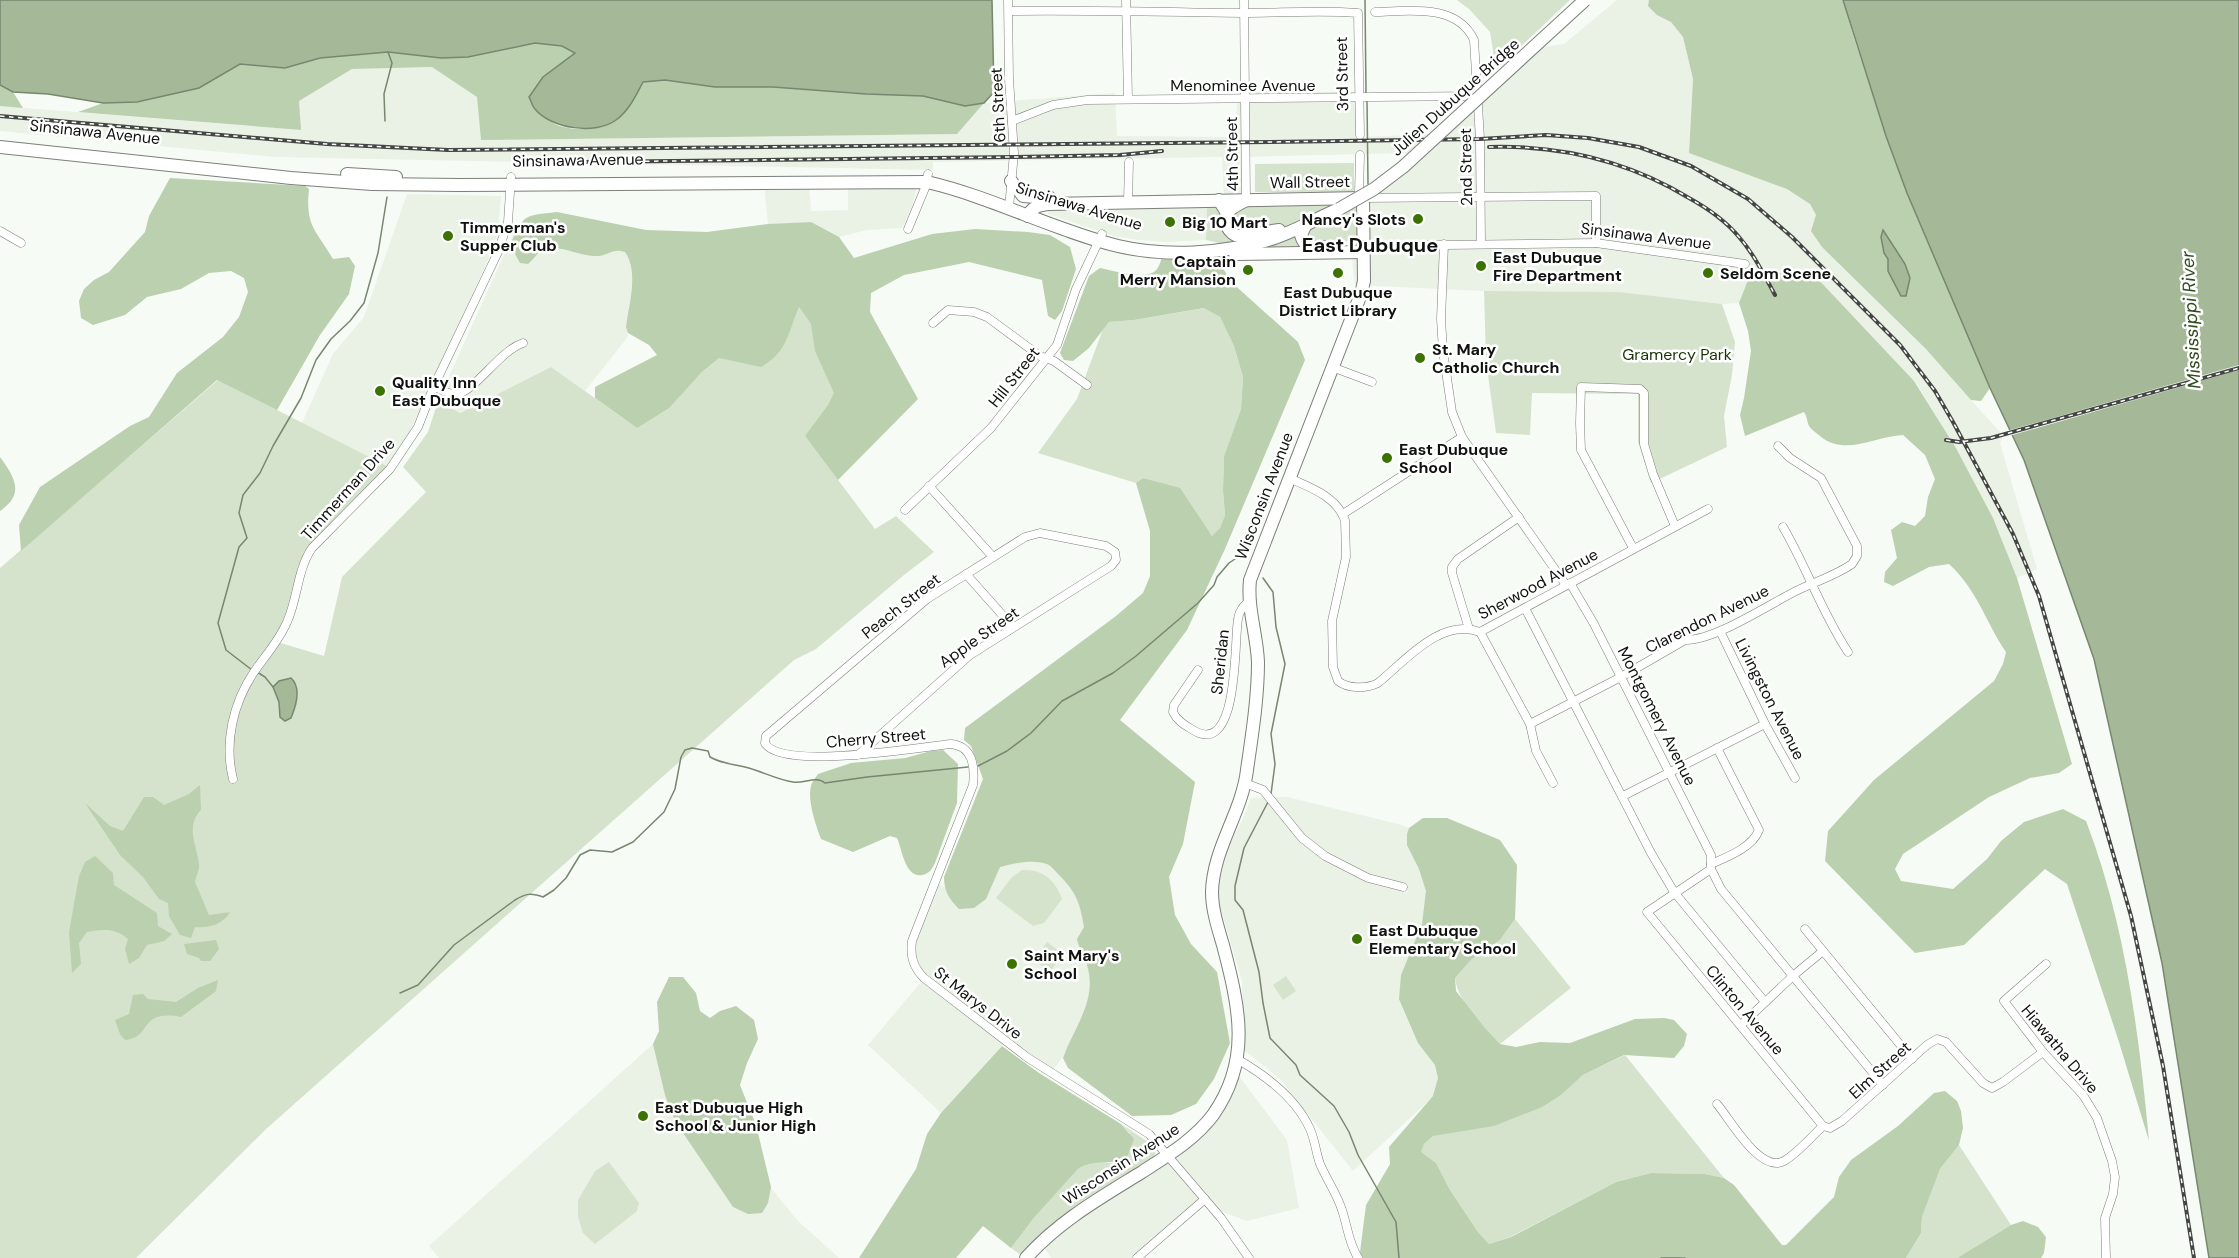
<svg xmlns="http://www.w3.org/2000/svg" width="2239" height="1258" font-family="'DM Sans',sans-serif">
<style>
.built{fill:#eaf1e5}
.green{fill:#d5e3cd}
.forest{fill:#bbd0af}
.water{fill:#a5b999;stroke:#788770;stroke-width:1.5}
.pier{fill:#f7fbf5}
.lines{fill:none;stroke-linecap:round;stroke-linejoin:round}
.stream{stroke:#788770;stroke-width:1.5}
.minor-casing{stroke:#7c7f7a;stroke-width:9}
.primary-casing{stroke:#7c7f7a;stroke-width:14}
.trunk-casing{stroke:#7c7f7a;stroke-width:14}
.minor{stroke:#fff;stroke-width:8}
.primary{stroke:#fff;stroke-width:12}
.trunk{stroke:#fff;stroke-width:12}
.rail-casing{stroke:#444643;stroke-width:4}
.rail{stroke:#fff;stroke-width:1.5;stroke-dasharray:4.5;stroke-linecap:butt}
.trunk-bridge-casing{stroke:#7c7f7a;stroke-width:14;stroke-linecap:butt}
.trunk-bridge{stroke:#fff;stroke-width:12}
.poi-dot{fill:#3c7300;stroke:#fff;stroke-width:2}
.labels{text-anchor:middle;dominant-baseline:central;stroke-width:5;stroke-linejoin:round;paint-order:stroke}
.street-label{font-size:16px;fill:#101210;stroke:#fff}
.poi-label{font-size:16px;font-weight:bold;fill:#101210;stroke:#fff;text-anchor:start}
.park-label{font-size:16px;fill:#183302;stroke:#fff}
.water-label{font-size:18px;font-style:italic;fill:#304c1e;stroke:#fff}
.quarter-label{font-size:20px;font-weight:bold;fill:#101210;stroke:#fff}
</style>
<rect width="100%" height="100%" fill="#f7fbf5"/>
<g class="built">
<polygon points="1617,0 1653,0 1683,37 1693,79 1689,153 1787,189 1810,204 1816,215 1932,348 1971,400 2001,433 2002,438 2000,443 2037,569 2017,578 1993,518 1956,448 1915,381 1753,270 1739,303 1722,304 1620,292 1484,291 1355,285 1350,241 1361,240 1363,202 1542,47 1564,44"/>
<polygon points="432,67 477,97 481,140 957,134 984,103 1115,93 1117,136 1235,137 1238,92 1363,92 1364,137 1429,134 1408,153 1244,157 1245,196 1224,196 1222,157 933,162 933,170 275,157 0,131 0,106 300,130 299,101 352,69"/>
<polygon points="764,184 809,184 811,211 848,210 848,185 917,185 912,207 902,228 867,230 839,237 812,238 811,222 768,224"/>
<polygon points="407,194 501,196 498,232 490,255 418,414 406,440 389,467 302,423 333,354 364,317"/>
<polygon points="1075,197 1207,197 1206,240 1167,242 1138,240 1114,236 1048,214 1048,209 1072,207"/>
<polygon points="540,222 646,230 627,338 585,391 551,367 459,413 438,401 516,228"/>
<polygon points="1287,797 1398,824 1454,842 1451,1080 1353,1171 1280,1079 1244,1050 1242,981 1217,896 1224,854 1242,821 1251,798"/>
<polygon points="1037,853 1103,920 1109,997 1053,1070 1009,1038 941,1113 868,1045 927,975 920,969 914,948 938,884 969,901 993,856"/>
<polygon points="653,1044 798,1221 839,1258 439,1258 429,1246"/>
<polygon points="1239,1076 1287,1140 1299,1208 1247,1221 1204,1205 1143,1258 1051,1258 1044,1247 1064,1229 1194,1144 1207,1131 1225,1107"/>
</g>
<g class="green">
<polygon points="1457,0 1570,0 1496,70 1490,32 1469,9"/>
<polygon points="1354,163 1354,192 1255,192 1255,164"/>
<polygon points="1363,200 1361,240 1249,250 1206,240 1207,201"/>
<polygon points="1484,291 1620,292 1722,304 1735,342 1732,375 1724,416 1727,447 1651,483 1638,442 1638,394 1532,393 1530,435 1496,433 1486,361"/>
<polygon points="791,296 860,391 805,436 875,529 896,516 934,552 904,575 816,649 794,660 265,1130 136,1258 0,1258 0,568 218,380 389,467 305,553 298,566 290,606 274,641 324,656 342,577 426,492 403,467 428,432 438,401 460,413 551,367 637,428"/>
<polygon points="1205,308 1220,317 1234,346 1243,377 1241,409 1224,456 1223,491 1225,515 1220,528 1213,537 1206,528 1158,483 1143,478 1136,483 1038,453 1077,399 1103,329 1109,322 1134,320"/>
<path d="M1022,870C1043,869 1055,880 1062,899L1044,923L1033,926L996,898L1012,877Z"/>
<path d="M1515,919L1571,988L1500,1044C1483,1026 1458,1003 1455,978L1472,959L1500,940Z"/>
<polygon points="1047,942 1063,954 1050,972 1037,962 1045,952 1042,949"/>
<polygon points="1286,976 1296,991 1283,1000 1273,985"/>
<polygon points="1625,1055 1724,1178 1705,1174 1651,1173 1616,1182 1510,1237 1489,1244 1478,1232 1450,1190 1436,1163 1420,1152 1424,1144 1433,1136 1456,1131 1561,1095 1583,1075"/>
<path d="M1121,1124L1154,1146L1156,1151L1153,1158C1105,1187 1059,1214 1021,1255L1011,1248L1033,1219L1078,1169L1086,1163H1114L1130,1133Z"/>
<polygon points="1959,1145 2011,1225 1957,1258 1906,1258 1921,1233 1922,1217 1940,1169"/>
<polygon points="609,1162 639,1203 637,1211 595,1244 583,1233 578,1217 578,1200 595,1171"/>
</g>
<g class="forest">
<polygon points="1649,0 1843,0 1854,38 1907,193 1990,388 1981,401 1971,400 1926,349 1822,247 1811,231 1816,215 1810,204 1787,189 1689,153 1693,79 1683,37 1671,22 1657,15 1648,6"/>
<path d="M535,43L562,46L576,53L535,109C541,114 547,119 553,123C569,132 602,131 616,120C629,111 636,95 643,82L665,80L715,87H773L866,94L923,96L965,106L984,103L957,134L481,140L477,97L432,67L352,69L299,101L301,130L78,112L103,103L137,102L199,88L240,64L285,68L320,58L388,52L441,58L468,57Z"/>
<polygon points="0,85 13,92 23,108 0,106"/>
<path d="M170,178L305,186L309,189C305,226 316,230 333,259L349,257L355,266L349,294L320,335L277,410L217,380L21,551L19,525L40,487L130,426L149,417L177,373L223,337L239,317L248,292L244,278L231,271L209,273L181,289L147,297L125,315L93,325L81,318L79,301L84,289L94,280L109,272L145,232L149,216Z"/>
<path d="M557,212L646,230L707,232L768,224L811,222L839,237L854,258L932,234L975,229L1028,232L1050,235L1070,247L1076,269L1062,311L1055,320L1048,316L1042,280L969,262L904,275L871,293L870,312L918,399L838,480L805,436L828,405L834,393L815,351L811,324L799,307C788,332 788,352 761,367L719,358L701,373L669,408L637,428L595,398V387L657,355L649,345L628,333L626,327C629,304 639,272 625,252C612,248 610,255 598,256C581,257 563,245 546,249C539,250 534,259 528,264L520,263L510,245C524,213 524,216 557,212Z"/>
<path d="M1163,255L1218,257L1229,280L1298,342L1305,360L1225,549L1187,630L1120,720L1195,782L1183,844L1169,877L1175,915L1191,944L1217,972L1230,1043L1214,1079L1196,1104L1171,1115L1132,1116L1068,1068L1063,1058C1074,1027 1098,1000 1087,965C1084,955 1079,949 1077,939L1084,927C1080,902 1076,892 1058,874C1054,870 1051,866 1047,864C1032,859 1015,863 1000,867L986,899L974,908L959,909C949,899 944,891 944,877L983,779L971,746L964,740L965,728L1116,616L1143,593L1150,576V531L1136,483L1143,478L1180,488L1212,536L1220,528L1225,515L1223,491L1224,456L1241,409L1243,377L1234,346L1220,317L1204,308L1134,320L1109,322L1089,348L1073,361L1064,360L1060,353L1089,276L1100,268C1113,271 1149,281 1157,269C1160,265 1161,259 1163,255Z"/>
<path d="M1752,270L1815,276L1914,381L1956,448L1993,518L2017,578L2072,764L2059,773L2030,778L1989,797L1903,854L1895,869L1901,881L1953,889L1987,859L2001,841L2024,822L2063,809L2086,821C2125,922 2139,1033 2149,1141L2119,1042L2067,884L2045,869L1964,945L1915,953L1825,861L1828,831L1874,780L1994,681L2003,664L2006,652C1985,621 1978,591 1949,564L1929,567L1893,586L1884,582L1885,572L1897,558L1891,530L1902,522L1915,526L1925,516L1928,497L1935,479L1925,455L1903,435C1875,436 1845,457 1820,436C1816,433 1811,429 1809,426C1807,421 1807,417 1804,412L1745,436L1740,415L1744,398L1751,351L1748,331L1739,303Z"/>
<path d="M0,457C15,478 25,494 0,511Z"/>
<path d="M943,750L958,764L957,803L935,863C932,869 929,874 922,875C905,878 902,849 897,838L890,836L853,852L821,839C816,826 807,800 811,786C812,782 816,777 818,774L851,763L905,758L931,751Z"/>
<path d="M200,785L201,810C185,826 197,845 199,864C200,869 196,876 195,882L209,915L230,912C223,925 208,928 195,927L191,938L180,935L169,916L168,903L159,899L143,877L120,855L85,803L110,826L123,831L144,797H153L164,805L189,794Z"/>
<polygon points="1423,818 1447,818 1500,840 1517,865 1515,919 1500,940 1472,959 1455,978 1456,991 1484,1027 1500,1044 1516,1047 1540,1042 1570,1043 1635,1019 1664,1018 1674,1020 1687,1034 1684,1046 1674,1058 1624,1055 1583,1075 1561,1095 1542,1107 1494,1126 1433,1136 1424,1144 1421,1152 1436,1163 1450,1190 1478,1232 1489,1244 1511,1237 1616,1182 1651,1173 1705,1174 1724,1178 1734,1185 1782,1245 1786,1245 1834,1197 1839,1177 1851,1160 1898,1126 1934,1093 1945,1091 1957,1101 1961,1111 1963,1128 1959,1145 1940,1169 1922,1217 1921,1233 1906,1258 1363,1258 1360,1252 1366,1205 1390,1164 1389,1147 1433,1096 1438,1078 1435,1065 1418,1043 1399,999 1401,975 1422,924 1426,891 1419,869 1407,845 1407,834 1409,828"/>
<path d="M95,856L113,873L114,885L157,913L158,926L172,934L164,941L147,945L139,958L129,964L125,949L128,939C116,928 103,929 87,932L79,943L81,964L72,973L69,932L79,876L85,862Z"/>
<polygon points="216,940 219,949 210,961 201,961 199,958 187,954 184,944"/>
<polygon points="669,977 683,977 696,993 700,1011 710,1018 720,1011 736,1006 754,1020 758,1039 747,1063 740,1085 756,1125 771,1187 768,1203 762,1213 748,1214 733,1207 675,1121 665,1095 653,1044 659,1031 657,1002"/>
<path d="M218,980L216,991L181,1017C137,1009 153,1038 125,1040L120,1034L115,1020L129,1014L133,995L143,994L148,999L176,1002L198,988Z"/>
<path d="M1002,1046L1039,1073L1121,1124L1134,1139L1127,1157C1111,1167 1093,1158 1078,1169L1033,1219L1011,1248L983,1226L956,1258H859L916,1169L927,1134L941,1113Z"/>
<polygon points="2023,1221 2038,1227 2046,1237 2044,1253 2041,1258 1957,1258 2011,1225"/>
</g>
<g class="water">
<path d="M0,0H992L994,92L984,103L965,106L923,96L866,94L773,87H715L665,80L643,82C636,95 629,111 616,120C596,135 551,129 535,109C532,106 531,100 529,97L543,77L575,53L562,46L535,43L468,57L441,58L388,52L320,58L285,68L240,64L199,88L137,102L103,103L48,94L13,92L0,85Z"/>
<polygon points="1843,0 2239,0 2239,1258 2209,1258 2162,963 2094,659 2024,460 1990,388 1907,193 1886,136"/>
<polygon points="1883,230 1905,264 1910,278 1906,296 1901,296 1888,271 1888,259 1884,253 1881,237"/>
<path d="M291,678C302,688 296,706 291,718L285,721L280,717L279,702L273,687L279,681Z"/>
</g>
<polygon class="pier" points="2239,365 2239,370 2009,436 2007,431"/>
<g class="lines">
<g class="stream">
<polyline points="1365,0 1366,93"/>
<polyline points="1367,101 1368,184"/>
<polyline points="385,121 384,94 392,63 388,52"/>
<polyline points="1263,578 1273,592 1276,627 1285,664 1271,734 1275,764 1271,794"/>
<polyline points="252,670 226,650 218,623 239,547 247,538 239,513 243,495 260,473 273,446 301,398 316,360 331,339 350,321 364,303 378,253 387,197"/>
<polyline points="257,672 265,677 273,687"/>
<polyline points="978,766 1007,751 1031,733 1062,701 1113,673 1136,656 1198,603 1214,585 1217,577 1229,563 1238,557 1247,555"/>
<polyline points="1268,802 1244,848 1235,886 1235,900 1243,910 1259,972 1263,1003 1270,1038 1296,1065 1300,1075 1334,1106 1349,1132 1358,1155 1396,1222 1399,1258"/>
<path d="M400,993L418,985L454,945L515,900C526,893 532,893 543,897L554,890L566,878L580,855L590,850L612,852L633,842L664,812L675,789L681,757L685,750L692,748L708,751L710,757C724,765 737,764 752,769C765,773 779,780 793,782C804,784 816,775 825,783L867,777L968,767"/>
<polyline points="1661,1258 1685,1258"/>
</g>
<defs>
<g id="minor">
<polyline points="1008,0 1009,79 1014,153 1009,208"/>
<polyline points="1126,0 1128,99"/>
<polyline points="1244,0 1246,200"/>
<path d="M1009,11C1087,10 1165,12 1243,13C1281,13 1319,10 1358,13L1360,135"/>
<path d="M1375,12C1408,11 1457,3 1474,40L1480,139L1481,244"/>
<polyline points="1012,121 1053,105 1087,100 1477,96"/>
<polyline points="1360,155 1359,193 1363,198 1596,196 1596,243"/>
<polyline points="1128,201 1129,162"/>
<polyline points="908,229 925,188 928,174"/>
<polyline points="0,231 21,243"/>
<polyline points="1444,244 1441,319 1443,351 1452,412 1462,437 1566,585"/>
<polyline points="1363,246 1596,243 1745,264"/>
<polyline points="933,323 948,310 974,312 987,317 1040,356 1054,361 1087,385"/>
<polyline points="1332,367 1372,382"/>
<path d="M434,386C441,390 447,394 456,394C475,392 499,351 523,343"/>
<path d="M1289,478C1311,488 1336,496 1345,520L1346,557L1332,621L1333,667L1338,681C1348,689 1366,689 1378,683C1405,661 1441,617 1480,632L1708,509"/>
<polyline points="929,486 993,557"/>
<polyline points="905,510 991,428 1057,345 1076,289 1102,234"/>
<polyline points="1343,514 1462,437"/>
<path d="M1783,527C1807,568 1822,613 1848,652"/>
<polyline points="1633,548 1581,450 1580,423 1581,387 1640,389 1644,393 1644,444 1653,474 1675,526"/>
<polyline points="966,574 1013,627"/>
<polyline points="1570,583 1594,624 1711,855 1711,869 1647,912 1823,1126"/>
<polyline points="1525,608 1651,853 1674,892 1765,1002"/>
<polyline points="1469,629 1452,573 1452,567 1458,559 1519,517"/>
<polyline points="1720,631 1765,724 1795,778"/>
<polyline points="1480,632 1530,724 1536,751 1553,783"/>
<path d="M1198,670L1174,705L1173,712C1177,721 1185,725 1193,730C1240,759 1234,638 1238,619C1239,610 1244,606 1250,600"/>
<path d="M1530,724L1621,677L1685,640C1714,641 1768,605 1796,591C1814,582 1835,576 1852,564L1857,556V546L1821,478L1790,458L1778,446"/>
<path d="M858,755L970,655L1111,566L1116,560L1115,552L1106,546L1040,533L1025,537L927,599L766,736L765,743C780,771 920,747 951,744C973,746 975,767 973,785L912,941C910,956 913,967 924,978L1028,1058L1149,1134L1221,1218L1249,1258"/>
<path d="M233,779C224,743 233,703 254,672C265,656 279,641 287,622C298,598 297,570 312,548L390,469L418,427L434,386L498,252L508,222L511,177"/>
<polyline points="1245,783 1263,790 1302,838 1325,856 1368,878 1403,887"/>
<polyline points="1623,796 1765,724"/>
<path d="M1711,864C1727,857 1752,848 1759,830L1717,748"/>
<polyline points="1711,869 1721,889 1883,1085"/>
<polyline points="1805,929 1912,1059"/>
<polyline points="2046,964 2004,1001 2043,1052 2083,1095 2097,1118 2112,1161 2115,1177 2113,1194 2105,1218 2106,1258"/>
<polyline points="1741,1025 1794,975 1823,951"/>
<path d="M1237,1059C1265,1075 1296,1098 1310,1129C1315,1140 1316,1153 1320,1164C1327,1180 1337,1194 1342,1210C1348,1228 1348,1241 1358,1258"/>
<path d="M1717,1104C1730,1119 1760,1174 1784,1161C1798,1153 1811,1137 1823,1126"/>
<polyline points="1823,1126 1830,1128 1842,1121 1927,1045 1937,1039 1946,1042 1983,1083 1992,1088 2003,1082 2043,1052"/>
<polyline points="1137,1258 1205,1199"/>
</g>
<g id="primary">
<polyline points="1011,181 1023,196 1050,198"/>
<path d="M1026,1258C1059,1221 1100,1198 1142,1172C1168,1155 1194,1140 1213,1115C1252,1060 1239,1006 1223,945C1218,928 1212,910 1212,892C1213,848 1242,813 1247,770C1252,735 1258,698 1258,662C1257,635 1247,608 1250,580L1361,294L1364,281L1363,198L1048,204C1039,205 1032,207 1028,216"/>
</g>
<g id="trunk">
<path d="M0,147L291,178L372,184L460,185L927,182C992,197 1053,230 1118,246C1165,257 1222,254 1268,240C1293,233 1315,219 1339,209"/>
<polyline points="347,174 396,177"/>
<polyline points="1219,200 1227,213"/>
<path d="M1246,200C1241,203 1234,206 1230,210C1221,219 1228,235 1240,236C1252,237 1266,231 1279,230"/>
<path d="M1305,226L1301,235C1304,247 1312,248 1323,247"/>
<polyline points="1235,254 1363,252"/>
</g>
</defs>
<use href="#minor" class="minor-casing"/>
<use href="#primary" class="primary-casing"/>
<use href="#trunk" class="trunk-casing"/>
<use href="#minor" class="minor"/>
<use href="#primary" class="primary"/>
<use href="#trunk" class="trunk"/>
<defs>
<g id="rail">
<polyline points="0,116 327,144 448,150 1271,142 1480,139 1546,135 1588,138 1639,147 1691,166 1748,199 1792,237 1900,345 1935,391 1953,422 2013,534 2039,596 2131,916 2163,1066 2194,1258"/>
<path d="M1489,147C1560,145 1628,161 1689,198C1707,208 1725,220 1739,237C1754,254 1764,275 1775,295"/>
<polyline points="582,162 1014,157 1120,155 1162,151"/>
<polyline points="1946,440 1959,442 1991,438 2239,368"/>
</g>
</defs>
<use href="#rail" class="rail-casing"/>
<use href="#rail" class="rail"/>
<defs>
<polyline id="trunk-bridge" points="1339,209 1374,189 1403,167 1585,0"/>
</defs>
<use href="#trunk-bridge" class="trunk-bridge-casing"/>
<use href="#trunk-bridge" class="trunk-bridge"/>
</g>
<g class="poi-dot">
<circle cx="1418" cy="219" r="6"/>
<circle cx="1170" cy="222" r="6"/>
<circle cx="448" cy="236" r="6"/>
<circle cx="1481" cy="266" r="6"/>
<circle cx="1248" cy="270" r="6"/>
<circle cx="1338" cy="273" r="6"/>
<circle cx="1708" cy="273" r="6"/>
<circle cx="1420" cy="358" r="6"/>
<circle cx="380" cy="391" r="6"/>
<circle cx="1387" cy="458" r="6"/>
<circle cx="1357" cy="939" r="6"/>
<circle cx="1012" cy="964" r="6"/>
<circle cx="643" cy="1116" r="6"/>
</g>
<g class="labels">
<g class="street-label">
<text transform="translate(1342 74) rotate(-91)">3rd Street</text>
<text x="1243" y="85">Menominee Avenue</text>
<text transform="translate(1455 97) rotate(-42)">Julien Dubuque Bridge</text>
<text transform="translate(998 105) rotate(-93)">6th Street</text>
<text transform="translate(95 132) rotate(6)">Sinsinawa Avenue</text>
<text transform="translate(1232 154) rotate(-91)">4th Street</text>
<text transform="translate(578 160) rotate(-1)">Sinsinawa Avenue</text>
<text transform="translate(1466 167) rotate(-91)">2nd Street</text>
<text transform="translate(1310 182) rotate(-1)">Wall Street</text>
<text transform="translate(1079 206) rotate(17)">Sinsinawa Avenue</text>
<text transform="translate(1646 236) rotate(7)">Sinsinawa Avenue</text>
<text transform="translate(1014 377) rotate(-52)">Hill Street</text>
<text transform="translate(348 489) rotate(-48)">Timmerman Drive</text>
<text transform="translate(1264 496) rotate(-69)">Wisconsin Avenue</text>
<text transform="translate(1538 584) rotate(-28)">Sherwood Avenue</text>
<text transform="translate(901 606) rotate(-38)">Peach Street</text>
<text transform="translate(1707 619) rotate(-26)">Clarendon Avenue</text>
<text transform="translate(979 637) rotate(-35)">Apple Street</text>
<text transform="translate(1220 662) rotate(-84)">Sheridan</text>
<text transform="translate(1770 699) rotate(63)">Livingston Avenue</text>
<text transform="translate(1657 716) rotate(63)">Montgomery Avenue</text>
<text transform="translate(876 738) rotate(-5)">Cherry Street</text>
<text transform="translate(978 1003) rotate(38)">St Marys Drive</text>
<text transform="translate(1745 1010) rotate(50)">Clinton Avenue</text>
<text transform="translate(2060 1049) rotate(50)">Hiawatha Drive</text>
<text transform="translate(1880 1070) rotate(-42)">Elm Street</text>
<text transform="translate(1121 1164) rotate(-33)">Wisconsin Avenue</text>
</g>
<g class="poi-label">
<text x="1406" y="219" text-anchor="end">Nancy's Slots</text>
<text x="1182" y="222">Big 10 Mart</text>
<text x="460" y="227">Timmerman's<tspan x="460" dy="18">Supper Club</tspan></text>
<text x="1493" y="257">East Dubuque<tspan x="1493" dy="18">Fire Department</tspan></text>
<text x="1236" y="261" text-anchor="end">Captain<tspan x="1236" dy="18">Merry Mansion</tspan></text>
<text x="1720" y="273">Seldom Scene</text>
<text x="1338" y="292" text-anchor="middle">East Dubuque<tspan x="1338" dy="18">District Library</tspan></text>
<text x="1432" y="349">St. Mary<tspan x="1432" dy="18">Catholic Church</tspan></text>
<text x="392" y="382">Quality Inn<tspan x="392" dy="18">East Dubuque</tspan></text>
<text x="1399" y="449">East Dubuque<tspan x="1399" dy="18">School</tspan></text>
<text x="1369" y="930">East Dubuque<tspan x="1369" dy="18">Elementary School</tspan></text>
<text x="1024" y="955">Saint Mary's<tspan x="1024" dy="18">School</tspan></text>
<text x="655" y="1107">East Dubuque High<tspan x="655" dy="18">School &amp; Junior High</tspan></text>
</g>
<g class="park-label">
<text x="1677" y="354">Gramercy Park</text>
</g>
<g class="water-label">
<text transform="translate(2191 320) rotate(-93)">Mississippi River</text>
</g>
<g class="quarter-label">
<text x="1370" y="245">East Dubuque</text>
</g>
</g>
</svg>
